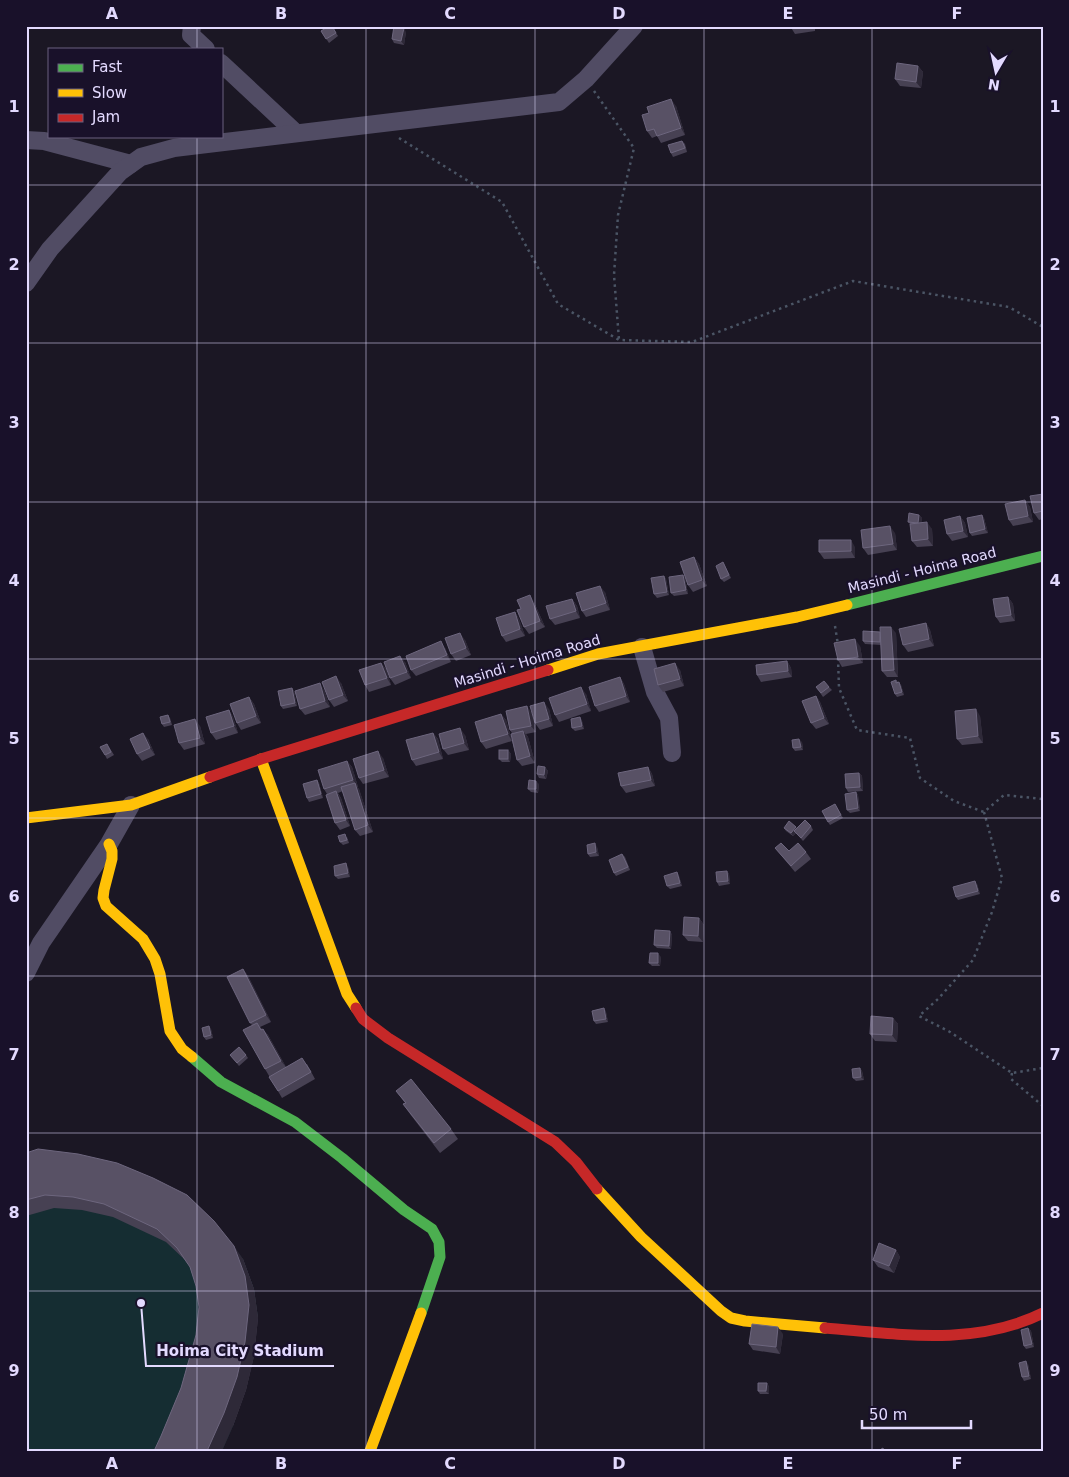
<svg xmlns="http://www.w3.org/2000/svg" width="1069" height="1477" font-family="'DejaVu Sans',sans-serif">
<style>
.green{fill:#152d32}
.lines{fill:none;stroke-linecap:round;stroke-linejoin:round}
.path{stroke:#4b5565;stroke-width:2.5;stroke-dasharray:2.5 4;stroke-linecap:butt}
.street{stroke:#514c64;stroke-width:18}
.fast{stroke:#4caf50;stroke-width:11}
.slow{stroke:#ffc107;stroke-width:11}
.jam{stroke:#c62828;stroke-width:11}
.wall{fill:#474153}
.shaded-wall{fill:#2e2938}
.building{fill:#585165;stroke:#6d667e}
.grid{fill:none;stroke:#e3daff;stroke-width:1;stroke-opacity:0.55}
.labels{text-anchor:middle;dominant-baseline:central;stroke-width:4.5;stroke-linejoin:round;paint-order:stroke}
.street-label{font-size:14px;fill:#e3daff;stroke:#19112a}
.leader{fill:none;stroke:#e3daff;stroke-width:2}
.callout-dot{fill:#e3daff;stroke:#19112a;stroke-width:2}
.callout-label{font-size:15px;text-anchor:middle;font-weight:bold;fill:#e3daff;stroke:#19112a;stroke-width:4.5;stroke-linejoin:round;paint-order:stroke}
.neatline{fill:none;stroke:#e3daff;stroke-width:2}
.grid-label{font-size:16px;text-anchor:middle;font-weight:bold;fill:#e3daff}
</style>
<rect width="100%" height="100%" fill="#1b1724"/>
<polygon class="green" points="26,1169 224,1234 243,1259 254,1289 258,1318 233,1426 222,1451 26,1451"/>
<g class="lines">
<g class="path">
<polyline points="594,91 634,148 618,215 614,275 619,340"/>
<polyline points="399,138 502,202 558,304 619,340 692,342 853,281 1009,307 1043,327"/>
<polyline points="835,626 838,645"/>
<polyline points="838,658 839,688 857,730 910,738 920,778 954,801 984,812 1004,795 1043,799"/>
<polyline points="984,812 1002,878 992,912 973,960 938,999 919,1016 950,1032 1012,1073 1043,1068"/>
<polyline points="1012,1073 1011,1079 1043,1106"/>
</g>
<g class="street">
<polyline points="192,26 191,35 206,49"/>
<polyline points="221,63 296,133"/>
<polyline points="26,140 44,141 131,164"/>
<polyline points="26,283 50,249 120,172 141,157 174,148 559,102 586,79 634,26"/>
<polyline points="642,647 655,692 669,718 672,753"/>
<polyline points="26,973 41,943 109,844 131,805"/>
</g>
<g class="fast">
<polyline points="847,605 1043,556"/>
<polyline points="192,1057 221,1082 295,1122 342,1158 404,1210 432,1229 439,1242 440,1257 421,1313"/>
</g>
<g class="slow">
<polyline points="548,670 598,654 797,617 847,605"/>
<polyline points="261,759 347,994 356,1008"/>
<polyline points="26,818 131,805 210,777"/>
<polyline points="109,844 112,851 112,859 104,890 103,898 106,906 143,939 155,959 160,974 170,1031 182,1049 192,1057"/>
<polyline points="597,1189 641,1237 721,1311 731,1318 745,1321 825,1328"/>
<polyline points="370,1451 421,1313"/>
</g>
<g class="jam">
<polyline points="210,777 261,759 548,670"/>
<polyline points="356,1008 363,1019 388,1038 555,1142 576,1162 597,1189"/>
<path d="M825,1328C899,1334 974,1347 1043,1313"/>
</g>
</g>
<g class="wall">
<polygon points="332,26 338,36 329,43 321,31"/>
<polygon points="790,26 815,26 815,31 795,34"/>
<polygon points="406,32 404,45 394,43 392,39"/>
<polygon points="918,66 923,72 921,88 900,86 895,79"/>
<polygon points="676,106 685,135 661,143 657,136 652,138 647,131"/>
<polygon points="682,141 685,144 687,152 673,157 671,153"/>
<polygon points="1043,494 1043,519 1039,520 1034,513"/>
<polygon points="1025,500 1030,507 1033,522 1013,526 1009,520"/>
<polygon points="919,515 922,518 921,523 932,529 933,546 917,547 912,541 911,525 908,522"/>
<polygon points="982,515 984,518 988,533 972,536 970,533"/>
<polygon points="960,516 965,523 968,537 952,541 947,534"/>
<polygon points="895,533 897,550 868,555 863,548"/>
<polygon points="855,547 855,558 824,559 819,552"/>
<polygon points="694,557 699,564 707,586 693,592 688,585"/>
<polygon points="723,562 731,578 724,582 721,579"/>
<polygon points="683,575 685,578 688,594 674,596 671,593"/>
<polygon points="664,576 666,579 669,595 657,598 654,594"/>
<polygon points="605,592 610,610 586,617 582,611"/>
<polygon points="1008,597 1013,604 1015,621 1000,623 996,617"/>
<polygon points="572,599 577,606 580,618 555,625 550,619"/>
<polygon points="534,602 545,627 529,634 524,627 521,609"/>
<polygon points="515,612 519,619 525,636 506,642 502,636"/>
<polygon points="926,623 930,630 934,646 908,652 903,645"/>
<polygon points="896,633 898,677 887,677 882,671 881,645 865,644 863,641"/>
<polygon points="465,640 471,655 456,661 451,654"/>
<polygon points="860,646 863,663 842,667 838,660"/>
<polygon points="445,648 451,662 416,676 411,670"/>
<polygon points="787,661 791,668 792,677 761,682 757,675"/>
<polygon points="405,662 411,678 395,685 390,678"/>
<polygon points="381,663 386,669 391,685 369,692 365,685"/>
<polygon points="680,670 684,686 663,692 658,685"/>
<polygon points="620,677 624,684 630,702 599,712 595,706"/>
<polygon points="896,680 901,685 904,695 897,697 895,694"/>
<polygon points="341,683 348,701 334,707 329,700"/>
<polygon points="816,687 829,687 832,690 823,697"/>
<polygon points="292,688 294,691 297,706 283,709 281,706"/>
<polygon points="324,690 330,707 305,715 300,709"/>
<polygon points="586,694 591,711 559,722 555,715"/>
<polygon points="816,696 820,702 829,724 816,729 811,723"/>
<polygon points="249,697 254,704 261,723 241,730 237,723"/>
<polygon points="549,709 553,726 540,730 535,723"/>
<polygon points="229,710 233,717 238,733 216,740 211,733"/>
<polygon points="532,713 536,732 526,734 528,737 535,763 522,766 517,760 512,741 486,749 481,742 501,714 506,720 512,741 512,733 510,730"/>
<polygon points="168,715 170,718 172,725 164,727 162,724"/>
<polygon points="980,716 983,743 962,745 957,739"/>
<polygon points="580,717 582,721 584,729 575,731 572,728"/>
<polygon points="200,726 205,744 184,750 179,743"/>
<polygon points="433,733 438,739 443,759 416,766 412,760"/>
<polygon points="465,735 469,750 448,755 443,749"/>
<polygon points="148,739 155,755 142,761 137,754"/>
<polygon points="802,742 803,750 795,751 793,748"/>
<polygon points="109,747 114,755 107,759 105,755"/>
<polygon points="508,750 511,754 510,762 502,762 499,759"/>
<polygon points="383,758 389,777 363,784 359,778"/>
<polygon points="347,761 352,767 358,787 357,787 359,789 373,832 360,836 355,830 343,791 338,793 341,798 350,826 340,830 335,823 327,794 324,789"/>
<polygon points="545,767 548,771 546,779 539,778 537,774"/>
<polygon points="648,767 652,774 655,786 626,793 621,786"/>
<polygon points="859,773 862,776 863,791 848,792 846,788"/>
<polygon points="317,780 319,783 323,798 309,802 307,798"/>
<polygon points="539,784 538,793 531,792 528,789"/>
<polygon points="856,792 858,795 860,811 850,813 847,810"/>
<polygon points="835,804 843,818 830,825 828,822"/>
<polygon points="811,826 813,830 803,841 796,833 793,836 786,831 784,828 797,829"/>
<polygon points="347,837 349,843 343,845 340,842"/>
<polygon points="597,847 599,856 590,857 588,854"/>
<polygon points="775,848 789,851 806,852 811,859 795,872"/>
<polygon points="622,854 625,857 630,870 616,876 614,873"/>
<polygon points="348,867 350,877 338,879 335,876"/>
<polygon points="727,871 729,874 730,884 719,886 717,882"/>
<polygon points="677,872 679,876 682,886 670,889 667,886"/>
<polygon points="977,884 980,894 958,900 956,897"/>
<polygon points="699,918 704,925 703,942 688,941 683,935"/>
<polygon points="670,931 672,935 671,949 657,948 654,945"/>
<polygon points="661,957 660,966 652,966 649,963"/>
<polygon points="243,969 248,976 271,1022 260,1027 268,1035 286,1067 307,1064 315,1079 282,1098 265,1069 252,1025 250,1023"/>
<polygon points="604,1008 606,1012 608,1022 596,1024 594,1021"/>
<polygon points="893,1018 898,1024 897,1042 875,1041 870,1034"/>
<polygon points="209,1026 211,1029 213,1038 206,1040 204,1037"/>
<polygon points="230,1055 246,1055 248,1058 239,1066"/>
<polygon points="860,1068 862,1071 864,1080 856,1081 853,1078"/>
<polygon points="396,1091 451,1129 458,1139 440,1153 410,1114 403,1104 405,1103"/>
<polygon points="26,1153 243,1259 254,1289 258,1318 254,1356 246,1390 233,1426 161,1436 181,1388 196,1335 199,1307 196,1286 190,1267 184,1259 166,1242 113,1217 82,1210 54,1208 26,1216"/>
<polygon points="896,1250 900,1257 894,1273 878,1267 873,1260"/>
<polygon points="1028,1328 1031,1331 1034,1347 1026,1349 1024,1346"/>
<polygon points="783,1334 780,1354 753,1350 749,1344"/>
<polygon points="1028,1364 1031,1379 1024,1381 1022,1377"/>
<polygon points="767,1383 769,1387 769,1394 760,1394 758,1391"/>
</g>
<g class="shaded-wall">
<polygon points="404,28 406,32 404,45 401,41"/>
<polygon points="918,66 923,72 921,88 916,82"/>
<polygon points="671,99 676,106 685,135 681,128"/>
<polygon points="1025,500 1030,507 1033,522 1028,516"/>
<polygon points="919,515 922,518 921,526 918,523"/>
<polygon points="982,515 984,518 988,533 985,529"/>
<polygon points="960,516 965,523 968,537 963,531"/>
<polygon points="927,522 932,529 933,546 928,539"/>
<polygon points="890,526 895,533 897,550 893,544"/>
<polygon points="851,540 855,547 855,558 851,551"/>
<polygon points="694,557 699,564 707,586 702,580"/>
<polygon points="683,575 685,578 688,594 686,590"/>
<polygon points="664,576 666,579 669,595 667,592"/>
<polygon points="600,586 605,592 610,610 606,603"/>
<polygon points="530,595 534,602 545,627 540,621"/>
<polygon points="1008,597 1013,604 1015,621 1011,615"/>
<polygon points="572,599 577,606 580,618 576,611"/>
<polygon points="515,612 519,619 525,636 520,629"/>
<polygon points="926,623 930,630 934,646 929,639"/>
<polygon points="891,627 896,633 898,677 894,670"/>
<polygon points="460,633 465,640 471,655 466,648"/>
<polygon points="855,639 860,646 863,663 858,657"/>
<polygon points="441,641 445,648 451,662 447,655"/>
<polygon points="400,656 405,662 411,678 407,672"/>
<polygon points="787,661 791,668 792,677 788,671"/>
<polygon points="381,663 386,669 391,685 387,678"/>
<polygon points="675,663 680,670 684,686 680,679"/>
<polygon points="336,676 341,683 348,701 343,695"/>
<polygon points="620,677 624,684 630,702 626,696"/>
<polygon points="899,682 901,685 904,695 902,692"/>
<polygon points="320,683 324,690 330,707 325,701"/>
<polygon points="581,687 586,694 591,711 587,704"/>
<polygon points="292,688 294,691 297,706 295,703"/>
<polygon points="816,696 820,702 829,724 824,718"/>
<polygon points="249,697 254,704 261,723 256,716"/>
<polygon points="544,702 549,709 553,726 549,719"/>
<polygon points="527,706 532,713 536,732 531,726"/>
<polygon points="976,709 980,716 983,743 978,736"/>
<polygon points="229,710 233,717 238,733 234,726"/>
<polygon points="501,714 506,720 512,741 508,734"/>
<polygon points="580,717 582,721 584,729 582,726"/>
<polygon points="195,719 200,726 205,744 200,738"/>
<polygon points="460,728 465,735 469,750 464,743"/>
<polygon points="523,731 528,737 535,763 530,756"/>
<polygon points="143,733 148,739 155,755 150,748"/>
<polygon points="433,733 438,739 443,759 439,752"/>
<polygon points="799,739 802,742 803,750 801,747"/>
<polygon points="508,750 511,754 510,762 508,759"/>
<polygon points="378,751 383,758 389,777 384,770"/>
<polygon points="347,761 352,767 358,787 353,780"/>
<polygon points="545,767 548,771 546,779 544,775"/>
<polygon points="648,767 652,774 655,786 651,780"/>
<polygon points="859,773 862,776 863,791 860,787"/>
<polygon points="317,780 319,783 323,798 321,794"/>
<polygon points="536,781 539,784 538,793 536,789"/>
<polygon points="355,783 359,789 373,832 368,825"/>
<polygon points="336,791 341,798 350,826 346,820"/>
<polygon points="856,792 858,795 860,811 858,808"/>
<polygon points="796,827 798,830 794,831 796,833 793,836 791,833"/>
<polygon points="595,843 597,847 599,856 596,852"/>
<polygon points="346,863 348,867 350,877 348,873"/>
<polygon points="727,871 729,874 730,884 728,881"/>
<polygon points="677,872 679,876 682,886 680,883"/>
<polygon points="975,881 977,884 980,894 978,891"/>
<polygon points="699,918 704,925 703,942 698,936"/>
<polygon points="670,931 672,935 671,949 669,946"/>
<polygon points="658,953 661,957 660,966 658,963"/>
<polygon points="243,969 248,976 271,1022 266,1015"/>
<polygon points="604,1008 606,1012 608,1022 606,1019"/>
<polygon points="893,1018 898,1024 897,1042 892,1035"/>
<polygon points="209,1026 211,1029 213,1038 211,1035"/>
<polygon points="263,1029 268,1035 286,1067 281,1061"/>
<polygon points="860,1068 862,1071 864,1080 861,1077"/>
<polygon points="234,1246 243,1259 254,1289 258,1318 254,1356 246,1390 233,1426 222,1451 207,1451"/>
<polygon points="896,1250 900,1257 894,1273 889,1266"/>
<polygon points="778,1327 783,1334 780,1354 776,1347"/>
<polygon points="1028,1328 1031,1331 1034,1347 1032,1344"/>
<polygon points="1026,1361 1028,1364 1031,1379 1029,1376"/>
<polygon points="767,1383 769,1387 769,1394 766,1391"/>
</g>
<g class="building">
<polygon points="329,26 332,26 336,33 326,39 321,31"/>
<polygon points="394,26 404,28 401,41 392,39"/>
<polygon points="897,63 918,66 916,82 895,79"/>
<polygon points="671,99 681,128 657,136 654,129 647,131 642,115 649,113 647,107"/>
<polygon points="682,141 685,148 671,153 668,145"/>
<polygon points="1043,494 1043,511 1034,513 1030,496"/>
<polygon points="1025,500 1028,516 1009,520 1005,504"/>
<polygon points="909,513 919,515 918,523 908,522"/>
<polygon points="982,515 985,529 970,533 967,518"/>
<polygon points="960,516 963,531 947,534 944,520"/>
<polygon points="927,522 928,539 912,541 910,524"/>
<polygon points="890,526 893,544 863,548 861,530"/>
<polygon points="819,540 851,540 851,551 819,552"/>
<polygon points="694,557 702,580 688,585 680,562"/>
<polygon points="723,562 729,575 721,579 716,566"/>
<polygon points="683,575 686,590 671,593 669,577"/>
<polygon points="664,576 667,592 654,594 651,578"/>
<polygon points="600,586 606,603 582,611 576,593"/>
<polygon points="530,595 540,621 524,627 517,610 521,609 517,600"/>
<polygon points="1008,597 1011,615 996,617 993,599"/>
<polygon points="572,599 576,611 550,619 546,606"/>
<polygon points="515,612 520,629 502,636 496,618"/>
<polygon points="926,623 929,639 903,645 899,629"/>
<polygon points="880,627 891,627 894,670 882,671"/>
<polygon points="863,631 880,632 880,642 863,641"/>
<polygon points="460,633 466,648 451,654 445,638"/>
<polygon points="855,639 858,657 838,660 834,643"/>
<polygon points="441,641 447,655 411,670 406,656"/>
<polygon points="400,656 407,672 390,678 384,662"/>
<polygon points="787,661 788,671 757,675 756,665"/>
<polygon points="381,663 387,678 365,685 359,670"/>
<polygon points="675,663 680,679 658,685 654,669"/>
<polygon points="336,676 343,695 329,700 322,682"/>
<polygon points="620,677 626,696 595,706 589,687"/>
<polygon points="896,680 896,683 899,682 902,692 895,694 891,682"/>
<polygon points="824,681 829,687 821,693 816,687"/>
<polygon points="320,683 325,701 300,709 295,691"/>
<polygon points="581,687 587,704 555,715 549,698"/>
<polygon points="292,688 295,703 281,706 278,691"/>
<polygon points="816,696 824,718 811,723 802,701"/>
<polygon points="249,697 256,716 237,723 230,704"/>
<polygon points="544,702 549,719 535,723 530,706"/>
<polygon points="527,706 531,726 510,730 506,711"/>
<polygon points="976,709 978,736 957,739 955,711"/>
<polygon points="229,710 234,726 211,733 206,717"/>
<polygon points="501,714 508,734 481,742 475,722"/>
<polygon points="168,715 170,722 162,724 160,717"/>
<polygon points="580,717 582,726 572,728 571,719"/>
<polygon points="195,719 200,738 179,743 174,725"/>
<polygon points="460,728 464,743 443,749 439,734"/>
<polygon points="523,731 530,756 517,760 511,734"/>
<polygon points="143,733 150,748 137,754 130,739"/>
<polygon points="433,733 439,752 412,760 406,740"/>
<polygon points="799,739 801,747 793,748 792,740"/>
<polygon points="107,744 111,752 105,755 100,747"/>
<rect x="499" y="750" width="9" height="9"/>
<polygon points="378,751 384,770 359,778 353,759"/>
<polygon points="347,761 353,780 324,789 318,770"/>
<polygon points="538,766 545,767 544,775 537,774"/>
<polygon points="648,767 651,780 621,786 618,773"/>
<polygon points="859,773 860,787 846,788 845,774"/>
<polygon points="317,780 321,794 307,798 303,784"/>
<polygon points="529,780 536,781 536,789 528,789"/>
<polygon points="355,783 368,825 355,830 341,787"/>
<polygon points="336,791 346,820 335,823 326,795"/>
<polygon points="856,792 858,808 847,810 845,794"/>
<polygon points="835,804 841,815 828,822 822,811"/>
<polygon points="805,820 811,826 801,838 794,831"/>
<polygon points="789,821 796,827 791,833 784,828"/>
<polygon points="345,834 347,840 340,842 338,836"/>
<polygon points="595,843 596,852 588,854 587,845"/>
<polygon points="781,843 789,851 798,843 806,852 791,866 775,848"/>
<polygon points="622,854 628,867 614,873 609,860"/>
<polygon points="346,863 348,873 335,876 334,866"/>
<polygon points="727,871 728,881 717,882 716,872"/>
<polygon points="677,872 680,883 667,886 664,876"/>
<polygon points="975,881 978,891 956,897 953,887"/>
<polygon points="684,917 699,918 698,936 683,935"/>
<polygon points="655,930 670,931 669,946 654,945"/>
<polygon points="650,953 658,953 658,963 649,963"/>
<polygon points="243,969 266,1015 250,1023 227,977"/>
<polygon points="604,1008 606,1019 594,1021 592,1011"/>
<polygon points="871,1016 893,1018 892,1035 870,1034"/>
<polygon points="257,1023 261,1030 263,1029 281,1061 265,1069 243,1030"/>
<polygon points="209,1026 211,1035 204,1037 202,1028"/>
<polygon points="239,1047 246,1055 237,1063 230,1055"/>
<polygon points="302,1058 311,1072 278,1091 269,1077"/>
<polygon points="860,1068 861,1077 853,1078 852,1069"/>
<polygon points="411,1079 451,1129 434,1143 403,1104 406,1103 396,1091"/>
<polygon points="38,1149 78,1154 117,1163 153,1178 187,1195 214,1221 234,1246 245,1276 249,1305 245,1342 237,1377 224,1413 207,1451 154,1451 161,1436 181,1388 196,1335 199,1307 196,1286 190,1267 177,1248 157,1229 104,1204 73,1197 45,1195 26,1200 26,1153"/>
<polygon points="879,1243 896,1250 889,1266 873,1260"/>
<polygon points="752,1324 778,1327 776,1347 749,1344"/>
<polygon points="1028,1328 1032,1344 1024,1346 1021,1330"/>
<polygon points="1026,1361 1029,1376 1022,1377 1019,1363"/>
<polygon points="758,1383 767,1383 766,1391 758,1391"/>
<polygon points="883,1448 884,1451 878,1451"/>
</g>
<path class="grid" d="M197,26V49M366,26V1451M535,26V1451M704,26V1451M872,26V1451M197,136V1451M26,185H1043M26,343H1043M26,502H1043M26,659H1043M26,818H1043M26,976H1043M26,1133H1043M26,1291H1043"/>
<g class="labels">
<g class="street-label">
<text transform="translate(922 570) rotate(-14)">Masindi - Hoima Road</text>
<text transform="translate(527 661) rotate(-17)">Masindi - Hoima Road</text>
</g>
</g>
<path class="leader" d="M141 1303L146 1366H334"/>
<circle class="callout-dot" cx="141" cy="1303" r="5"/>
<g class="callout-label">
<text x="240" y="1356">Hoima City Stadium</text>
</g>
<rect width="1069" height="1477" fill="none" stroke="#19112a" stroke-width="55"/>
<rect x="48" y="48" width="175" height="90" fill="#19112a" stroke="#6a617f"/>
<rect x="58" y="64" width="25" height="8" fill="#4caf50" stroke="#6a617f"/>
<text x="92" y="72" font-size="15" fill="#e3daff">Fast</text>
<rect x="58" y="89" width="25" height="8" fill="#ffc107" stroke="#6a617f"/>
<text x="92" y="98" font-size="15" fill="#e3daff">Slow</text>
<rect x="58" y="114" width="25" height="8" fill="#c62828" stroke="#6a617f"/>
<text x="92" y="122" font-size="15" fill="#e3daff">Jam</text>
<g transform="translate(996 72) rotate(189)" stroke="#19112a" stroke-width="4" paint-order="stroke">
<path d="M0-4L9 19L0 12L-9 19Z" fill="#e3daff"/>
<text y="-8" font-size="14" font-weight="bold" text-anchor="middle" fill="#e3daff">N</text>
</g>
<path d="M862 1420v8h109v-8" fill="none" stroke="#e3daff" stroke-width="2.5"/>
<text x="869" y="1420" font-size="15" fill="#e3daff" stroke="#19112a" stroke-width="4" paint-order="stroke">50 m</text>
<rect x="28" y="28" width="1014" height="1422" class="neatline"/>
<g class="grid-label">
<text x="112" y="19">A</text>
<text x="281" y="19">B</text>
<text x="450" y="19">C</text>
<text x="619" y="19">D</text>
<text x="788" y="19">E</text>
<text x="957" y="19">F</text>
<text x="14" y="112">1</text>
<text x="1055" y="112">1</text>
<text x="14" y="270">2</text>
<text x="1055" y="270">2</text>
<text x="14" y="428">3</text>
<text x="1055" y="428">3</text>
<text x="14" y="586">4</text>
<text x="1055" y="586">4</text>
<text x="14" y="744">5</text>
<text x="1055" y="744">5</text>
<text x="14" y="902">6</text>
<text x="1055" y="902">6</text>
<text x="14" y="1060">7</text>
<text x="1055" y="1060">7</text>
<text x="14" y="1218">8</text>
<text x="1055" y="1218">8</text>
<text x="14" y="1376">9</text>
<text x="1055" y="1376">9</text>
<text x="112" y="1469">A</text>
<text x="281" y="1469">B</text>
<text x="450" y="1469">C</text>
<text x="619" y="1469">D</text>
<text x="788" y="1469">E</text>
<text x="957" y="1469">F</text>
</g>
</svg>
